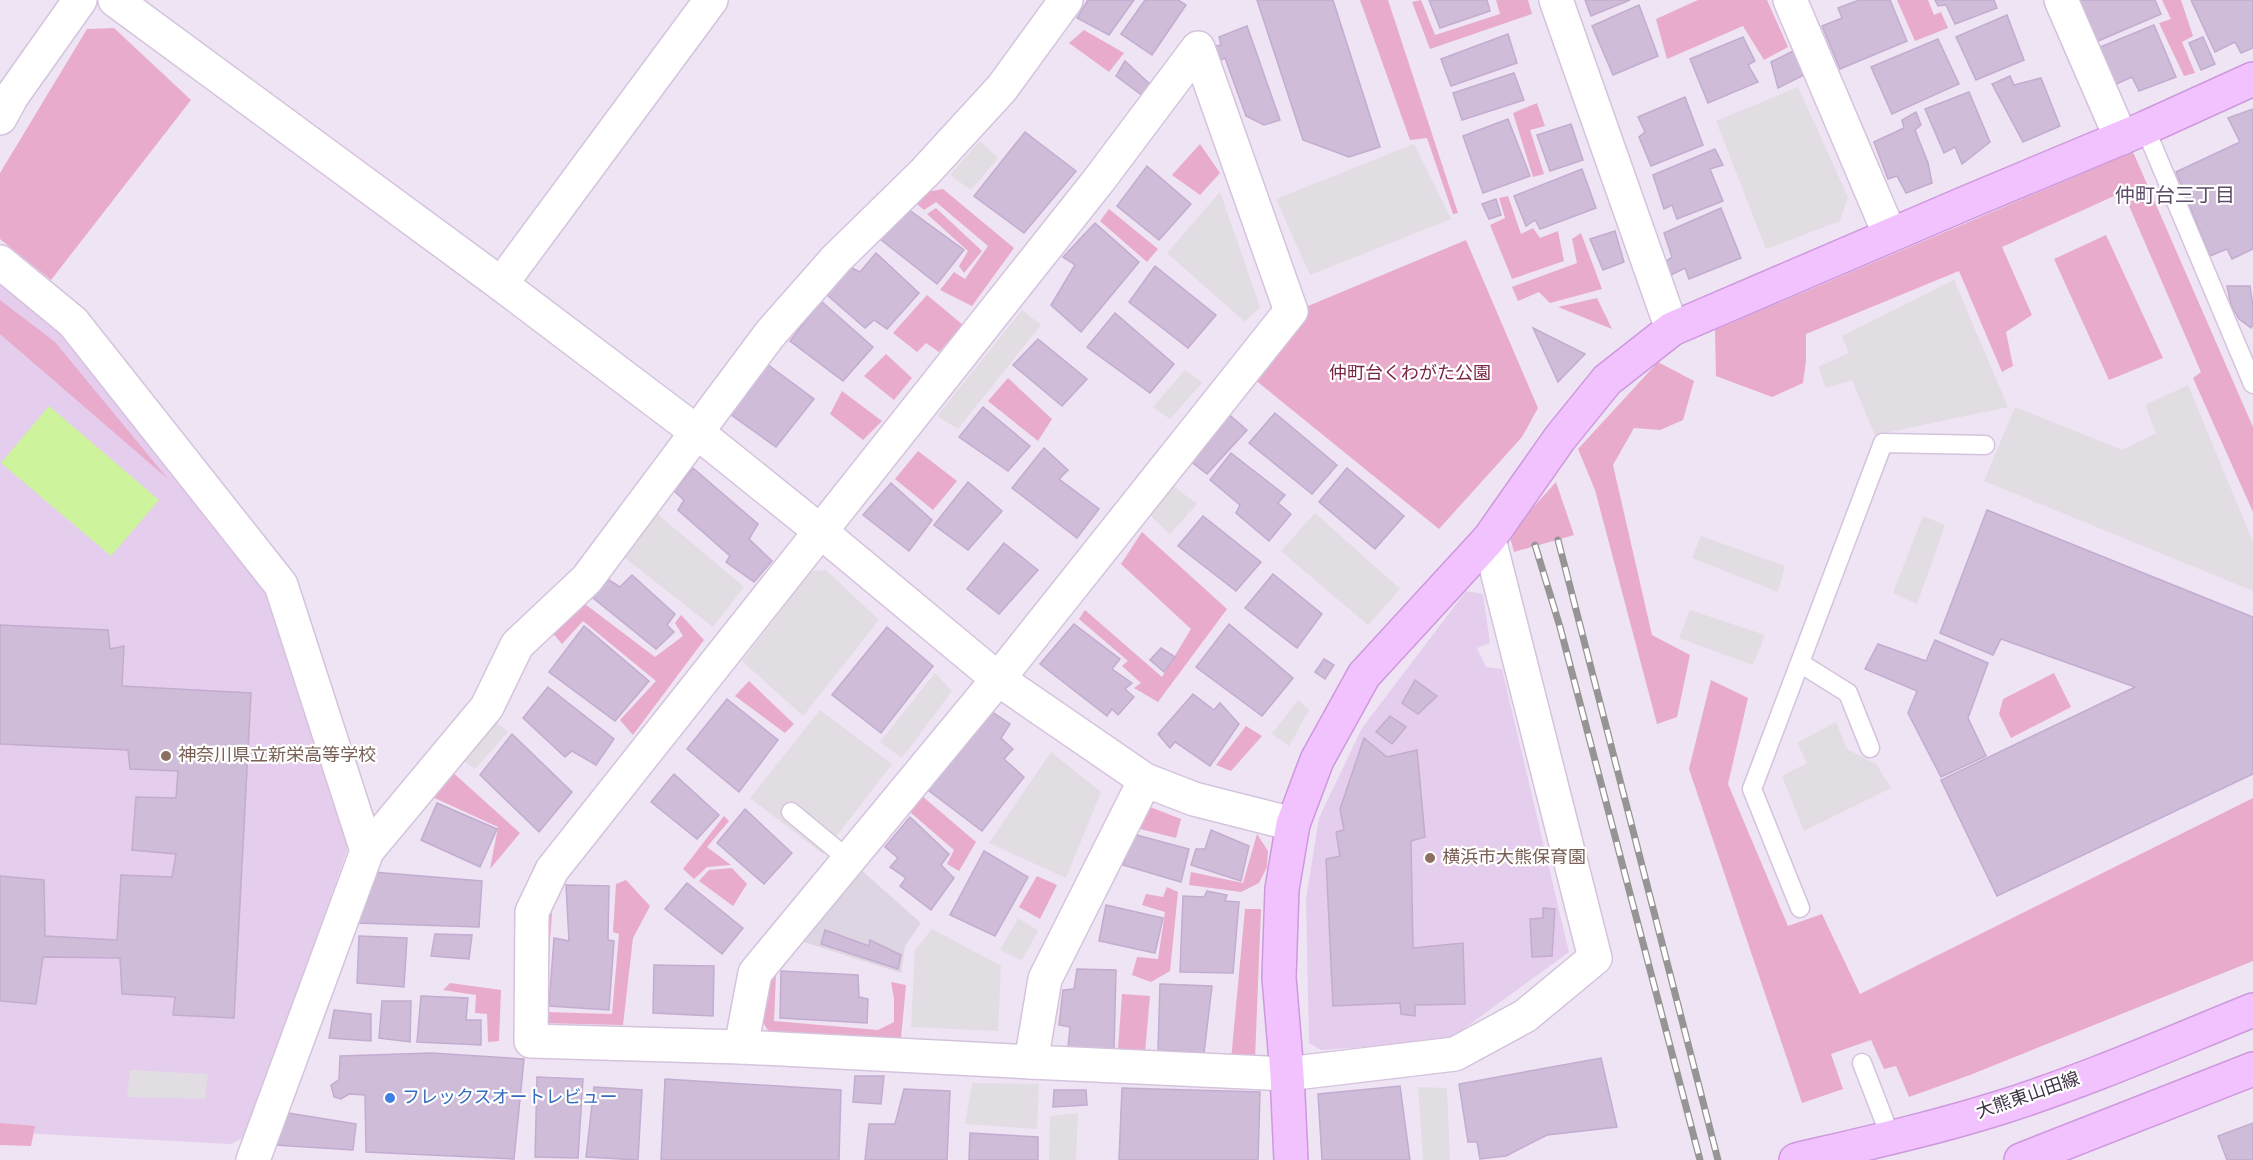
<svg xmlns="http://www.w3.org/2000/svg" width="2253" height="1160" font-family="'Alegreya Sans','Noto Sans JP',sans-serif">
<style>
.industrial{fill:#ddd6e2}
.education{fill:#e5cded}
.green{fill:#e9abcb}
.parking{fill:#e1dde3}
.water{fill:#cef39d}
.building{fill:#cebcd8;stroke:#c3acd0;stroke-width:1.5}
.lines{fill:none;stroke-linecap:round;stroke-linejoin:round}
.lane-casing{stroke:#d5c3dd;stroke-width:21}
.street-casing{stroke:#d5c3dd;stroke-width:36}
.secondary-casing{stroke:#ce98de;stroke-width:36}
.lane{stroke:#fff;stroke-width:18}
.street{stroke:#fff;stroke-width:33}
.secondary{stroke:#f2c2ff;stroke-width:33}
.rail-casing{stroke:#959595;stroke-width:7}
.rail{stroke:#fff;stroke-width:4.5;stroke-dasharray:14;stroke-linecap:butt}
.education-dot{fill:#8d6e63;stroke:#fff;stroke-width:2}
.shop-dot{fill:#3f7fe0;stroke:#fff;stroke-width:2}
.labels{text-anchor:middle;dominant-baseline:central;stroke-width:4.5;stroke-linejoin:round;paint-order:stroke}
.park-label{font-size:18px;fill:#792543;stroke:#fff}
.education-label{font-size:18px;fill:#785e54;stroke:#fff;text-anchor:start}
.street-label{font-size:18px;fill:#3f3445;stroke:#fff}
.shop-label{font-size:18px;fill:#366cbe;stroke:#fff;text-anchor:start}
.neighbourhood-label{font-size:20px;fill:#5d4b68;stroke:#fff}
</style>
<rect width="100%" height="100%" fill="#efe4f3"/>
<polygon class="industrial" points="860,869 921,923 905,946 901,973 801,941"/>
<g class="education">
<polygon points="0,282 61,326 245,524 350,842 247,1136 231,1144 0,1132"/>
<polygon points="1466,591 1483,594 1490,643 1477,648 1486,667 1502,669 1569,952 1447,1041 1321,1050 1309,1043 1306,899 1319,818 1362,728"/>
</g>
<g class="green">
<polygon points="1360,0 1388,0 1458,213 1453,214 1427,138 1410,140"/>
<polygon points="1421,0 1435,35 1500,14 1496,0 1528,0 1532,14 1430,49 1412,2"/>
<polygon points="1698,0 1767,0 1788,47 1764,60 1743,26 1667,59 1656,19"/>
<polygon points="1897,0 1928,0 1934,15 1941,12 1948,28 1915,41"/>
<polygon points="2162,0 2181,0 2193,36 2182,42 2195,73 2184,76 2159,23 2171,19"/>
<polygon points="114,28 191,100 51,280 0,239 0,173 87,29"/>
<polygon points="1084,30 1124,53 1109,72 1069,43"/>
<polygon points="1537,103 1545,126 1530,130 1544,174 1533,177 1513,113"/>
<polygon points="1200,144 1220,173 1200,195 1172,175"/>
<polygon points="2133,152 2253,427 2253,512 2193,378 2201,372 2123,192 2002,247 2032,315 2006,332 2013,366 2002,372 1959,271 1806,334 1806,361 1803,383 1772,397 1716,376 1715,330"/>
<polygon points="943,189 1014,248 972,306 940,290 954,272 965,279 988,246 936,202 924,210 917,204 926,192"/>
<polygon points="1508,196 1521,234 1533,228 1540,238 1558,231 1564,261 1512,279 1490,225 1505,218 1499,198"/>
<polygon points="936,208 982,251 964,273 959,266 968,251 927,214"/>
<polygon points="1109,209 1158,249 1147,262 1100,221"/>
<polygon points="1581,233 1602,289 1550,303 1539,292 1518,301 1512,287 1577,263 1572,239"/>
<polygon points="2106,235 2163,358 2109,380 2054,259"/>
<polygon points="1466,240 1538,408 1522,437 1439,529 1254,379 1301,309"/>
<polygon points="927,295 963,325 939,352 926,343 917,352 893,333"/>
<polygon points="1597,298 1612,329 1558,307"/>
<polygon points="0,300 55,342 168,479 0,334"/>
<polygon points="886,354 912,378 894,400 864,376"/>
<polygon points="1658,362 1694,381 1683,420 1660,430 1634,428 1613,465 1652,635 1690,655 1677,717 1657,724 1595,490 1578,449"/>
<polygon points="1008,378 1052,419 1038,441 988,401"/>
<polygon points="842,391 882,421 863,440 830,414"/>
<polygon points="918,451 957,481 933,510 895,479"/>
<polygon points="1556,482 1574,535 1514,552 1509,534"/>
<polygon points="1142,532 1227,609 1158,702 1134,688 1141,683 1122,666 1128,661 1079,619 1085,610 1162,677 1191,629 1121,564"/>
<polygon points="581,601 655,657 683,636 675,623 681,615 704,640 633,735 620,720 656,681 583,621 562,644 551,631"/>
<polygon points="2054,673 2071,707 2011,738 1999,714 2003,699"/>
<polygon points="1711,680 1748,698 1728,784 1788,926 1822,914 1860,994 2253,798 2253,961 1970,1075 1909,1097 1896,1066 1884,1069 1871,1040 1831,1054 1843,1089 1802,1103 1689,769"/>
<polygon points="749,681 794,724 785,733 735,696"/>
<polygon points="1246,726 1262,736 1231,771 1216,765"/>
<polygon points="449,769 520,833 490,869 498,827 428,795"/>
<polygon points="922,796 976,842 959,871 947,864 954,850 910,812"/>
<polygon points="1150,807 1181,819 1176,838 1136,828"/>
<polygon points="724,816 729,821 707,847 731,865 707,867 694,879 683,869"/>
<polygon points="1257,834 1268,851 1267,867 1259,883 1241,892 1189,885 1191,872 1243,883"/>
<polygon points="732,868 747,884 733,906 699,881 709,870"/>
<polygon points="1037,876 1057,885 1040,919 1019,907"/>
<polygon points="626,880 650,906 633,938 623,1025 537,1023 543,912 552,913 545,1012 612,1014 619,934 613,932 616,884"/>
<polygon points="1167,887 1178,892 1170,971 1151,982 1132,975 1137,957 1158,959 1165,912 1142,905 1146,894 1163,897"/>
<polygon points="1245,909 1261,909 1255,1059 1231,1060"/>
<polygon points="776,974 774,1021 878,1030 894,1022 894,998 891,982 906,985 901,1038 771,1035 760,1018 759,988"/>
<polygon points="450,983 501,990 499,1041 488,1042 487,1014 475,1013 476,995 443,990"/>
<polygon points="1122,994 1150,996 1145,1053 1118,1049"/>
<polygon points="0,1123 35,1126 31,1146 0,1145"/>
</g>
<g class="parking">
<polygon points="1798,87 1848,197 1840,221 1766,249 1716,121"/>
<polygon points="980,141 998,158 971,190 950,175"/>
<polygon points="1414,144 1451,219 1310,275 1276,199"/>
<polygon points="1220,192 1260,307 1245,322 1167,253"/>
<polygon points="1954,280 2008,407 1875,435 1852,380 1826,388 1818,367 1849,353 1842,336"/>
<polygon points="1022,310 1041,325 958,429 937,416"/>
<polygon points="1185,370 1202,383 1170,419 1153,407"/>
<polygon points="2188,385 2253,542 2253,591 1984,481 2015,407 2122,450 2156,433 2145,405"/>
<polygon points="1172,485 1197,504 1170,534 1149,514"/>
<polygon points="655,512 744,587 713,627 620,554"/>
<polygon points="1315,513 1400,589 1368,625 1281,551"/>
<polygon points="1923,516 1945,525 1917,604 1893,593"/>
<polygon points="1701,536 1785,566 1778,592 1692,558"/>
<polygon points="826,570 879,620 803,716 742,661 811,571"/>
<polygon points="1690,610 1765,635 1753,665 1679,638"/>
<polygon points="935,673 952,691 902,758 880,742"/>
<polygon points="1298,700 1309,710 1289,746 1272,734"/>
<polygon points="820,710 892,764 823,854 750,798"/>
<polygon points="493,719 508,732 475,769 459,757"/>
<polygon points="1836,722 1847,749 1876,764 1891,788 1804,831 1782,776 1807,763 1797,743"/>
<polygon points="1051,752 1101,792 1066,878 989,843"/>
<polygon points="1018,918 1038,931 1022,960 1000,950"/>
<polygon points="932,929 1001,966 998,1031 911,1027 915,950"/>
<polygon points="130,1070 208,1074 205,1099 127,1097"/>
<polygon points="972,1083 1039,1084 1037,1129 965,1124"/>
<polygon points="1418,1087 1447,1088 1450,1160 1423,1160"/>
<polygon points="1078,1113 1076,1160 1049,1160 1050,1116"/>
</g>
<polygon class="water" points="49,406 159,500 111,556 1,463"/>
<g class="building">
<polygon points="1088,0 1134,0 1109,35 1077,18"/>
<polygon points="1145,0 1178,0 1186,5 1152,55 1121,34"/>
<polygon points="1257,0 1333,0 1380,147 1349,157 1303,140"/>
<polygon points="1429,0 1487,0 1490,11 1440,28"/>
<polygon points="1585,0 1630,0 1591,16"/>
<polygon points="1859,0 1890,0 1907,41 1840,69 1822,26 1842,18 1838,8"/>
<polygon points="1935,0 1994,0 1997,8 1955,24 1946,5 1938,6"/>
<polygon points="2075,0 2155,0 2161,14 2096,42"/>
<polygon points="2191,0 2253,0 2253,48 2241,53 2235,42 2215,52"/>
<polygon points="1639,5 1658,56 1613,75 1592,26"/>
<polygon points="2007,15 2024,60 1976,80 1956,37"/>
<polygon points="2154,25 2176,77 2139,91 2132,77 2114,85 2098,48"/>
<polygon points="1247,26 1280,120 1264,125 1246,116 1225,58 1215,62 1210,47 1221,45 1219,37"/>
<polygon points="1508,34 1517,63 1451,86 1441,59"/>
<polygon points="1743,37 1755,61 1748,65 1758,82 1708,103 1690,59"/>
<polygon points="2203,37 2215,64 2201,70 2189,43"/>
<polygon points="1938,39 1959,84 1892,114 1871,67"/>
<polygon points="1795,50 1804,75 1778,88 1771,62"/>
<polygon points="1125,61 1153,87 1143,96 1116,76"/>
<polygon points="1514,73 1524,100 1462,120 1453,93"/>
<polygon points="2010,76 2014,85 2041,78 2060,126 2023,142 1992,84"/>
<polygon points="1969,92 1990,142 1962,164 1955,147 1944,153 1925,109"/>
<polygon points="1685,97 1703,145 1651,166 1639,137 1645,132 1638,117"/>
<polygon points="2253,109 2253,249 2232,259 2227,249 2210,256 2176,172 2240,142 2228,118"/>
<polygon points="1916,112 1921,125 1915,130 1928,163 1932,183 1906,193 1897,176 1888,179 1874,142 1904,128 1902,120"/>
<polygon points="1508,119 1530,176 1483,193 1463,136"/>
<polygon points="1571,124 1583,160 1550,171 1537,135"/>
<polygon points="1025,132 1076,171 1024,233 974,196"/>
<polygon points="1715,149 1723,165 1710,169 1723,201 1677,219 1672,205 1664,209 1653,175"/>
<polygon points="1147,166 1191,204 1159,240 1117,206"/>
<polygon points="1582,169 1596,208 1540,229 1535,220 1526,226 1514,196"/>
<polygon points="1496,199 1501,215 1489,219 1482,204"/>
<polygon points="1721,208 1741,258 1689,279 1685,268 1671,275 1666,261 1672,257 1664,233"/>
<polygon points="908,209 964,250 937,284 880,239"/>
<polygon points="1095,223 1139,262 1081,332 1051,305 1075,265 1063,257"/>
<polygon points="1615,231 1624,262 1603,270 1590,239"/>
<polygon points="876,253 919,293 887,329 874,320 865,328 827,295 850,267 860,272"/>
<polygon points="1155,266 1216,315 1188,348 1129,302"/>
<polygon points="2227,286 2250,286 2253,306 2253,325 2251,328 2239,319 2231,305"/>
<polygon points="821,301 873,347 843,381 790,341"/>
<polygon points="1115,313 1174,364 1150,393 1087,347"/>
<polygon points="1533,328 1585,354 1558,382"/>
<polygon points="1038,339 1087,379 1062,406 1013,365"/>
<polygon points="767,364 814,399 776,447 730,414"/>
<polygon points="983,407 1030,446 1008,471 959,437"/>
<polygon points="1226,412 1247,430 1207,474 1189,460"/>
<polygon points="1275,413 1337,465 1312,494 1249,443"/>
<polygon points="1044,448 1068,470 1059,479 1099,509 1077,538 1012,488"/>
<polygon points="1231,453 1285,495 1278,503 1291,514 1269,541 1236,513 1240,505 1210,480"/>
<polygon points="693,468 758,524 749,539 772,561 754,582 726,562 730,556 678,510 684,500 674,491"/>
<polygon points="1347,468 1404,516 1375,549 1319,502"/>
<polygon points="968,482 1002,511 968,550 934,525"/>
<polygon points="891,483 932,520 909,551 863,515"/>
<polygon points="1987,510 2253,617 2253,774 1997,896 1941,780 2135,687 2001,639 1993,655 1940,633"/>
<polygon points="1203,516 1261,562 1236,591 1178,546"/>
<polygon points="1004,543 1038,570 999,614 967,589"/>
<polygon points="1273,574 1322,614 1297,648 1245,608"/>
<polygon points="632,575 675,614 667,625 674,632 656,649 592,597 606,578 620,587"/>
<polygon points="1074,624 1120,659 1112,669 1132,683 1125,689 1134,697 1118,715 1112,709 1107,716 1040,664"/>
<polygon points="1229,624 1293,678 1262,716 1196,667"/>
<polygon points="0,625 108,630 110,649 124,646 122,686 251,693 234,1018 173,1015 175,997 122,994 120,958 43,957 36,1004 0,1001 0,876 44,880 45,936 117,940 121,875 172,877 176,854 132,850 136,797 176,798 178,771 130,769 128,750 0,744"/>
<polygon points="584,626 649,681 615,721 549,672"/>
<polygon points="887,627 933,666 881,733 832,695"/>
<polygon points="1935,640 1988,663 1968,718 1986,756 1941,777 1908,713 1917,691 1865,669 1878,644 1926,661"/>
<polygon points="1161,648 1175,657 1164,672 1150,660"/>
<polygon points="1324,659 1334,665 1325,679 1315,672"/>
<polygon points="1415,680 1437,696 1418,714 1402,703"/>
<polygon points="548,687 614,739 596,765 572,751 565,757 523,718"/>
<polygon points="1193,694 1214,710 1220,703 1239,724 1210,766 1175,742 1170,748 1158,734"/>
<polygon points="727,699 778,740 739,792 687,749"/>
<polygon points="988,709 1010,724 1001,738 1013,749 1004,759 1024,777 982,831 928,790"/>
<polygon points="1390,716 1406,727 1392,744 1376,732"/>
<polygon points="512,734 572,792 539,832 480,775"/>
<polygon points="1364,738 1387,757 1417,750 1425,837 1411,841 1413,948 1463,943 1465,1004 1415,1005 1415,1016 1401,1014 1400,1003 1333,1006 1326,859 1340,856 1336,832 1344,830 1340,809"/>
<polygon points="674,774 719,815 697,839 651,802"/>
<polygon points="437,803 497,829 480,867 421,840"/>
<polygon points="745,809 792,853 764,884 717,843"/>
<polygon points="910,817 949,854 941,865 954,878 931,910 900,886 906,878 890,867 898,858 885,847"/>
<polygon points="1211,830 1249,846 1241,881 1191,865 1196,849 1205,849"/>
<polygon points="1133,834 1189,849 1181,882 1123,865"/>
<polygon points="984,851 1028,877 995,936 950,915"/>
<polygon points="373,872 482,881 479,927 356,923"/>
<polygon points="687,883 743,928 722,954 665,909"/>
<polygon points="566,885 609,886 608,940 614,941 609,1010 549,1006 554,938 569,941"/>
<polygon points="1207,891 1227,895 1225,901 1239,902 1233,973 1180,972 1183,896 1204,897"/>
<polygon points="1106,905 1163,918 1155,953 1099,941"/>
<polygon points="1543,908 1555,909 1552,956 1532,957 1530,919 1543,918"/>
<polygon points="825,930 869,946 870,940 901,955 898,969 821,944"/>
<polygon points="435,934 472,935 469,959 431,956"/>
<polygon points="359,936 407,938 404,987 357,983"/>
<polygon points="654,965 714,966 713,1016 653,1013"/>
<polygon points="1077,969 1116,970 1114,1049 1068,1048 1070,1027 1059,1025 1063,990 1074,989"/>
<polygon points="781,971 858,975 859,997 868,999 867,1023 780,1018"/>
<polygon points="1160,984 1212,986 1204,1053 1158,1050"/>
<polygon points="421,996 468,998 466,1020 481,1020 481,1045 417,1042"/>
<polygon points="382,1001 411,1001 410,1042 379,1038"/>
<polygon points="334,1010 371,1014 371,1041 329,1038"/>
<polygon points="431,1053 524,1059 514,1159 366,1152 365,1095 349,1094 341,1099 334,1097 331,1085 339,1080 340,1056"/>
<polygon points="1601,1058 1617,1127 1547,1135 1506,1156 1480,1159 1477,1142 1468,1142 1459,1084"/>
<polygon points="855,1076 884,1076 881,1104 853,1102"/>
<polygon points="537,1077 583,1079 578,1158 535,1157"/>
<polygon points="665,1079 841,1090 839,1160 661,1160"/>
<polygon points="1400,1086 1410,1160 1322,1160 1318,1094"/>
<polygon points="594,1087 642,1090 638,1160 586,1157"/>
<polygon points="1122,1088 1260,1092 1258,1160 1119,1160"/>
<polygon points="904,1089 950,1091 947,1160 865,1160 869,1124 895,1124"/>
<polygon points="1054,1090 1086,1090 1087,1105 1053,1107"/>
<polygon points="288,1113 356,1124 353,1150 275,1145"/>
<polygon points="2253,1123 2253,1160 2227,1160 2218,1136"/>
<polygon points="970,1133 1038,1137 1038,1160 969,1160"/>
</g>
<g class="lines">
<defs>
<g id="lane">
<polyline points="2145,128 2253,384"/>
<polyline points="1800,663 1848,693 1870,748"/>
<polyline points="791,812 849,860"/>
<polyline points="1800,908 1752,789 1883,443 1985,445"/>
<polyline points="1862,1063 1891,1138"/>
</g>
<g id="street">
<polyline points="115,0 501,284 698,433 820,531 998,679 1145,780 1194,799 1293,824"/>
<polyline points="1556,0 1672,329"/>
<polyline points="1790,0 1890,235"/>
<polyline points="2061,0 2121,138"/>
<polygon points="1198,48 1291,311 998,679 755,973 741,1047 531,1041 532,912 552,870 1099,180"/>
<polyline points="0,118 12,96 80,0"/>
<polyline points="0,262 73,322 281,585 367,851"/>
<polyline points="501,284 711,0"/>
<polyline points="741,1047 1031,1062 1045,979 1145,780"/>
<polyline points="1031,1062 1287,1074 1455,1054 1525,1016 1595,958 1489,539"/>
<polyline points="253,1160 367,851 487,707 517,645 587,579 770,334 836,259 925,172 1002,88 1066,0"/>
</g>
<g id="secondary">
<polyline points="1291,1160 1287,1074 1279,977 1282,889 1293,824 1317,760 1364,675 1489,539 1560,438 1607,380 1672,329 1968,202 2145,128 2253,79"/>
<path d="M1796,1160C1864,1144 1932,1129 1999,1108C2085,1081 2169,1044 2253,1010"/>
<polyline points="2021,1160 2253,1069"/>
</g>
</defs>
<use href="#lane" class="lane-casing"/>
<use href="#street" class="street-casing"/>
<use href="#secondary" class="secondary-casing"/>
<use href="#lane" class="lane"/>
<use href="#street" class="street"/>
<use href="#secondary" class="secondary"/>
<defs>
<g id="rail">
<polyline points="1558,540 1718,1160"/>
<polyline points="1535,545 1560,627 1700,1160"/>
</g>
</defs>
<use href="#rail" class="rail-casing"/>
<use href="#rail" class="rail"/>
</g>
<g class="education-dot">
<circle cx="166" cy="756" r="6"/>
<circle cx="1430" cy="858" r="6"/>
</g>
<circle class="shop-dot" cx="390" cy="1098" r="6"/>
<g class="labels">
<g class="park-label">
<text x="1410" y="374">仲町台くわがた公園</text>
</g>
<g class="education-label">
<text x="178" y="756">神奈川県立新栄高等学校</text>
<text x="1442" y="858">横浜市大熊保育園</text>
</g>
<g class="street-label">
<text transform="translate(2028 1096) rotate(-19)">大熊東山田線</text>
</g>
<g class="shop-label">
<text x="402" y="1098">フレックスオートレビュー</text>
</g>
<g class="neighbourhood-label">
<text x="2175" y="196">仲町台三丁目</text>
</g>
</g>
</svg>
